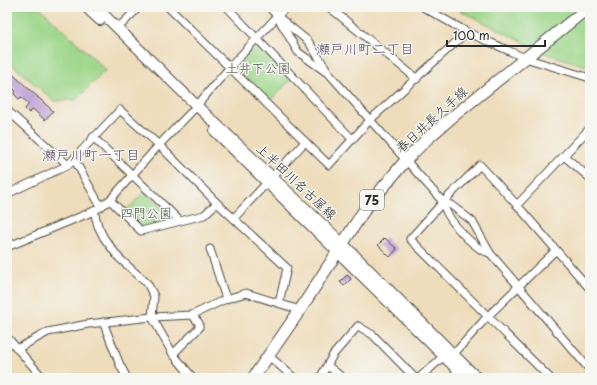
<svg xmlns="http://www.w3.org/2000/svg" width="597" height="385" font-family="'Playpen Sans','Klee One',sans-serif">
<style>
.green{fill:#9cd689;stroke:#64805a}
.building{fill:#b794d5}
.lines{fill:none;stroke-linecap:round;stroke-linejoin:round}
.minor-casing{stroke:#484641;stroke-width:9}
.secondary-casing{stroke:#484641;stroke-width:12}
.primary-casing{stroke:#484641;stroke-width:13}
.minor{stroke:#fff;stroke-width:7}
.secondary{stroke:#fff;stroke-width:10}
.primary{stroke:#fff;stroke-width:11}
.labels{text-anchor:middle;dominant-baseline:central;stroke-width:3;stroke-linejoin:round;paint-order:stroke}
.shield{fill:#f6f6f2;stroke:#686867;stroke-width:1}
.shield-label{font-size:12px;font-weight:bold;fill:#2b2b2b}
.park-label{font-size:13px;fill:#475642;stroke:#f6f6f2}
.street-label{font-size:13px;fill:#2b2b2b;stroke:#f6f6f2}
.neighbourhood-label{font-size:14px;fill:#5c5066;stroke:#f6f6f2}
</style>
<rect width="100%" height="100%" fill="#f6f6f2"/>
<filter id="ink" filterUnits="userSpaceOnUse"><feTurbulence type="fractalNoise" baseFrequency=".025" numOctaves="2"/><feDisplacementMap in="SourceGraphic" scale="8" xChannelSelector="R" yChannelSelector="G"/><feConvolveMatrix kernelMatrix="1 2 1 2 8 2 1 2 1" color-interpolation-filters="sRGB"/></filter>
<filter id="wash" filterUnits="userSpaceOnUse"><feTurbulence type="fractalNoise" baseFrequency=".012" numOctaves="4" result="noise"/><feDisplacementMap in="SourceGraphic" scale="16" xChannelSelector="R" yChannelSelector="G"/><feGaussianBlur stdDeviation="0.9" result="paint"/><feColorMatrix in="noise" values="0 0 0 0 0 0 0 0 0 0 0 0 0 0 0 0 0 1.4 0 .05"/><feComposite in="paint" operator="in"/></filter>
<g filter="url(#wash)">
<rect width="100%" height="100%" fill="#edb"/>
<g class="green">
<polygon points="7,7 39,7 106,70 76,100 54,101 7,60"/>
<polygon points="453,7 590,7 590,67 547,54"/>
<polygon points="257,42 292,78 268,103 234,67"/>
<polygon points="145,191 175,220 141,229 125,212"/>
</g>
<g id="blocks">
<g class="building">
<polygon points="7,69 53,111 45,120 33,109 29,113 25,109 29,104 21,97 19,99 14,94 16,91 7,83"/>
<polygon points="385,238 397,249 390,257 378,245"/>
<polygon points="347,275 351,279 344,286 340,282"/>
</g>
</g>
</g>
<g filter="url(#ink)">
<use href="#blocks" fill-opacity="0" stroke="#484641" stroke-width="1"/>
<g class="lines">
<defs>
<g id="minor">
<polyline points="168,7 329,165 370,120 467,32"/>
<polyline points="227,7 352,139"/>
<polyline points="269,7 277,16 298,52 326,72"/>
<polyline points="329,7 417,79"/>
<polyline points="423,7 467,32 525,58 590,78"/>
<polyline points="277,16 308,41 331,76 443,202 451,205 472,221 490,253 590,370"/>
<polyline points="118,28 139,7"/>
<polyline points="7,110 68,165"/>
<polyline points="93,137 180,221"/>
<polyline points="564,156 590,178"/>
<polyline points="74,159 101,207"/>
<polyline points="7,194 68,165 120,110 159,145 217,203 287,268 279,303"/>
<polyline points="110,200 141,231 204,215 217,203"/>
<path d="M443,202C445,217 467,240 479,248C482,251 487,252 490,253"/>
<polyline points="517,205 590,128"/>
<polyline points="94,211 98,226 104,238 119,258 147,283 154,296 152,317 173,354 193,378"/>
<polyline points="234,218 305,142"/>
<polyline points="7,247 94,211 110,200 159,145 193,110 230,67 286,7"/>
<polyline points="210,249 226,299"/>
<polyline points="103,322 120,365 127,378"/>
<polyline points="7,337 43,378"/>
<polyline points="17,349 48,332 88,324 152,317 192,315 226,299 246,293 300,310"/>
<polyline points="173,354 199,328 199,323 192,315"/>
<polyline points="453,355 487,317 556,250"/>
<polyline points="269,356 294,378"/>
<polyline points="328,366 343,378"/>
<polyline points="320,378 333,355 358,326 373,335 415,378"/>
<polyline points="419,378 444,356"/>
<polyline points="550,378 410,239 443,202 480,165 517,205 590,289"/>
<polyline points="586,378 590,375"/>
</g>
<g id="secondary">
<polyline points="86,7 100,20"/>
<polyline points="96,7 197,106 343,244 477,378"/>
<polyline points="215,131 466,378"/>
</g>
<polyline id="primary" points="253,378 300,310 365,209 406,160 428,138 451,118 589,7"/>
</defs>
<use href="#minor" class="minor-casing"/>
<use href="#secondary" class="secondary-casing"/>
<use href="#primary" class="primary-casing"/>
<use href="#minor" class="minor"/>
<use href="#secondary" class="secondary"/>
<use href="#primary" class="primary"/>
</g>
</g>
<g class="labels">
<rect class="shield" x="360" y="190" width="24" height="20" rx="3"/>
<g class="shield-label">
<text x="372" y="200">75</text>
</g>
<g class="park-label">
<text x="258" y="67">土井下公園</text>
<text x="146" y="212">四門公園</text>
</g>
<g class="street-label">
<text transform="translate(431 119) rotate(-42)">春日井長久手線</text>
<text transform="translate(297 181) rotate(43)">上半田川名古屋線</text>
</g>
<g class="neighbourhood-label">
<text x="365" y="48">瀬戸川町二丁目</text>
<text x="91" y="154">瀬戸川町一丁目</text>
</g>
</g>
<rect width="597" height="385" fill="none" stroke="#f6f6f2" stroke-width="24"/>
<path d="M447 40v6h98v-6" fill="none" stroke="#2b2b2b" stroke-width="2"/>
<text x="453" y="40" font-size="12" fill="#2b2b2b" stroke="#f6f6f2" stroke-width="3" paint-order="stroke">100 m</text>
</svg>
